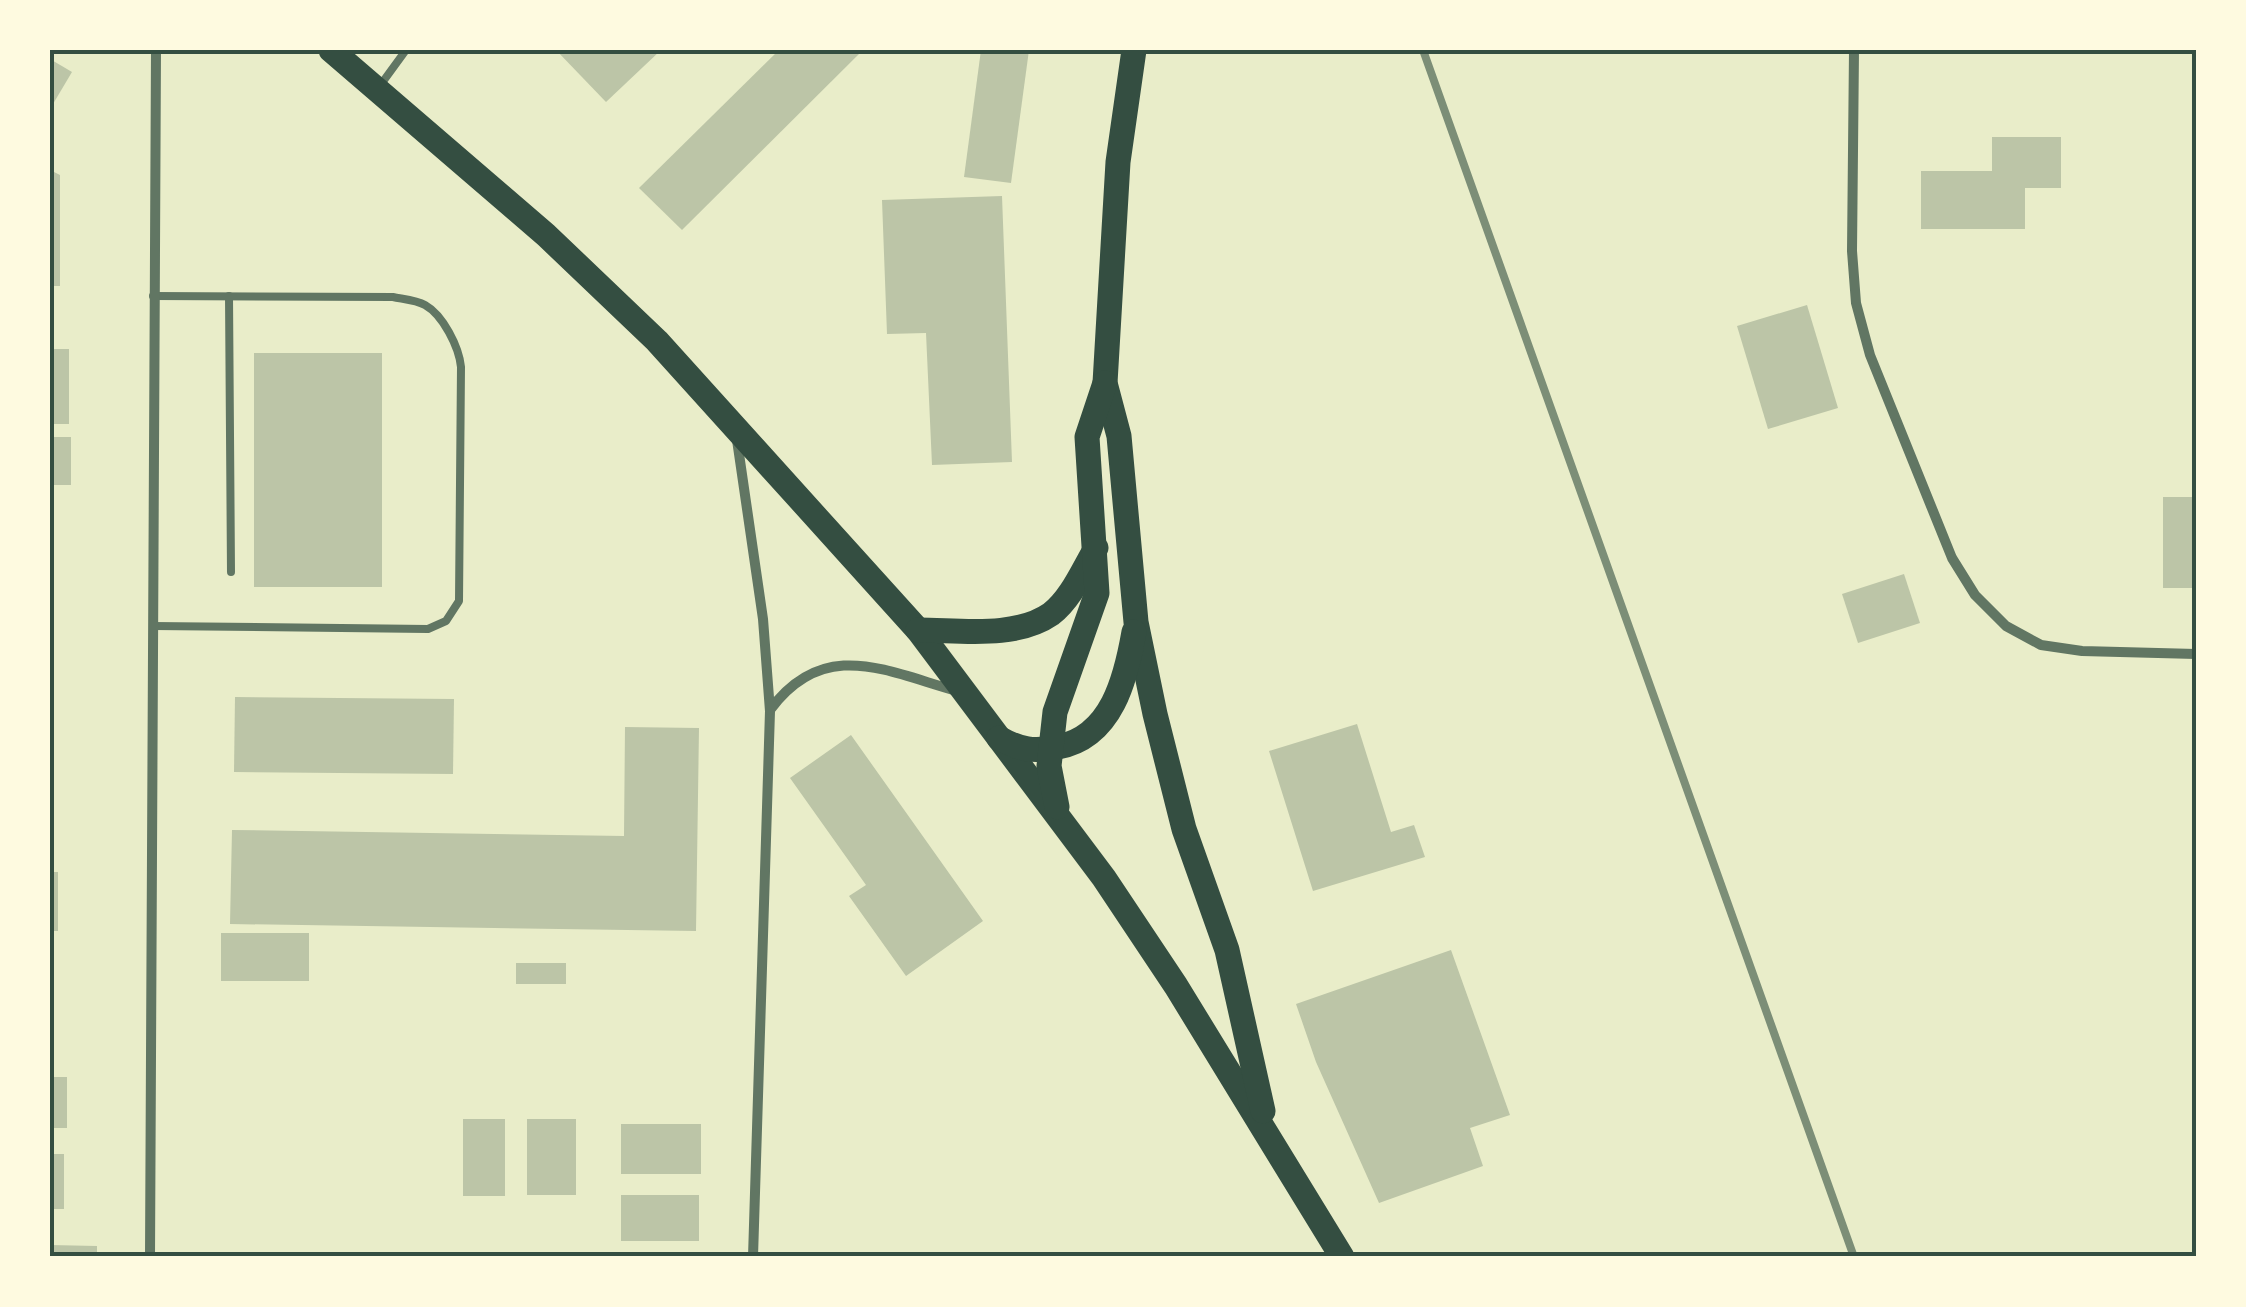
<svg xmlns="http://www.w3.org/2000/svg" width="2246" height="1307" font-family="'Work Sans',sans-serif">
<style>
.building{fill:#bcc5a7}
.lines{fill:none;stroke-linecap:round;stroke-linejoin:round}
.service{stroke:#617663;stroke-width:8}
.minor{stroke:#617663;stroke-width:10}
.primary{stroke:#344e41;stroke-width:25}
.rail{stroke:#7c8e77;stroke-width:8}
.neatline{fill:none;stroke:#344e41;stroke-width:4}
</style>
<rect width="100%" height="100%" fill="#e9edc9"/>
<g class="building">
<polygon points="556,50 661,50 606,102"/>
<polygon points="779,50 863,50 682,230 639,188"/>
<polygon points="981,50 1029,50 1011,183 964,177"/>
<polygon points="50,59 72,72 50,109"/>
<polygon points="1992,137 2061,137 2061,188 2025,188 2025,229 1921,229 1921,171 1992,171"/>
<polygon points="50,170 60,175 60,286 50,286"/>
<polygon points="1002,196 1012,462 932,465 926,333 887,334 882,200"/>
<polygon points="1807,305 1838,408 1768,429 1737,326"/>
<rect x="50" y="349" width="19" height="75"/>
<rect x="254" y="353" width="128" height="234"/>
<rect x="50" y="437" width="21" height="48"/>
<rect x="2163" y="497" width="33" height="91"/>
<polygon points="1904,574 1920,623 1858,643 1842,594"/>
<polygon points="235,697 454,699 453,774 234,772"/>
<polygon points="1357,724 1391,832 1414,825 1425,857 1313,891 1269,751"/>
<polygon points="625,727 699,728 696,931 230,924 232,830 624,836"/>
<polygon points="851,735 983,921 906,976 849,896 866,885 790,778"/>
<rect x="50" y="872" width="8" height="59"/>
<rect x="221" y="933" width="88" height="48"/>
<polygon points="1451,950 1510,1115 1470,1128 1483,1166 1379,1203 1316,1062 1296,1004"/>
<rect x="516" y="963" width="50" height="21"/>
<rect x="50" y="1077" width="17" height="51"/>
<rect x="463" y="1119" width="42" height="77"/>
<rect x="527" y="1119" width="49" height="76"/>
<rect x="621" y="1124" width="80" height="50"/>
<rect x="50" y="1154" width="14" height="55"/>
<rect x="621" y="1195" width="78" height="46"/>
<polygon points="50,1245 97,1246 97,1257 50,1257"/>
</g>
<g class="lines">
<g class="service">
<polyline points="379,87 406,50"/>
<polyline points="229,296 231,572"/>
<path d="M153,626L428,629L446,621L459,601L461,367C459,347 443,315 425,305C416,300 402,299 393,297L153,296"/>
</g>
<g class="minor">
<polyline points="1854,50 1852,251 1856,303 1870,355 1952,558 1975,595 2006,626 2041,645 2082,651 2196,654"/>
<polyline points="737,440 763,619 770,711 753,1257"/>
<path d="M770,710C824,637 885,671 957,691"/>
<polyline points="150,1257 156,50"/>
</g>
<g class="primary">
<polyline points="331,50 546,235 657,341 918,630 1104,878 1176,986 1342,1257"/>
<polyline points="1134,50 1118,162 1105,383 1119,436 1136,622 1155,714 1184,829 1227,950 1263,1111"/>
<path d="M918,630C960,630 1015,639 1051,614C1071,599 1083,570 1096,548"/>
<path d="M999,738C1020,750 1034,752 1058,747C1112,737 1126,678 1134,632"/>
<polyline points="1057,807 1049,766 1055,712 1097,593 1087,437 1105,383"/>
</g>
<polyline class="rail" points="1423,50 1854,1257"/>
</g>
<rect width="2246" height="1307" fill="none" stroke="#fefae0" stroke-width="105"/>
<rect x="52" y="52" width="2142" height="1202" class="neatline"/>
</svg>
